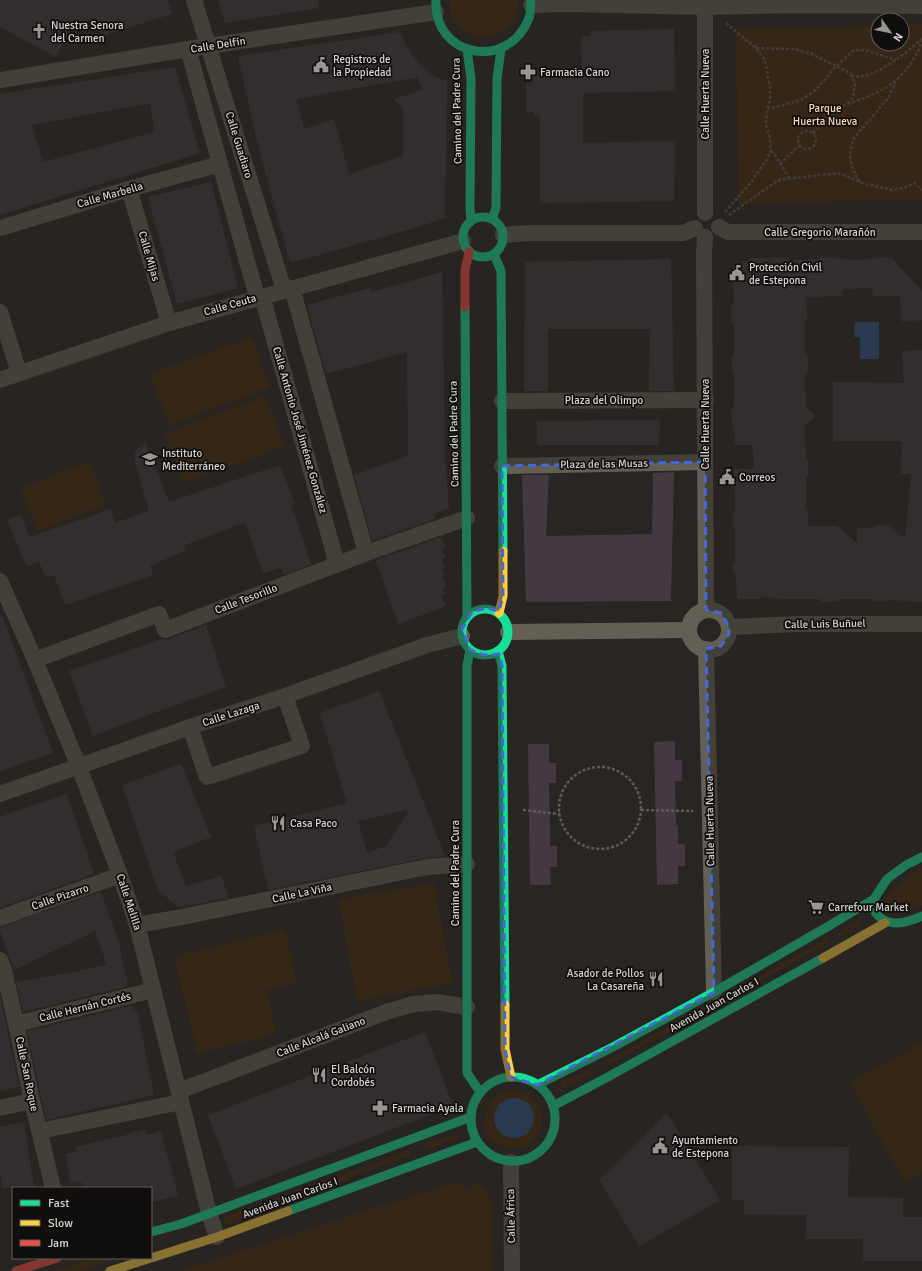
<svg xmlns="http://www.w3.org/2000/svg" width="922" height="1271" font-family="Signika,sans-serif">
<style>
.green{fill:#482805}
.water{fill:#2c5288}
.building{fill:#443942;fill-rule:evenodd}
.lines{fill:none;stroke-linecap:round;stroke-linejoin:round}
.path{stroke:#5e5b55;stroke-width:2.5;stroke-dasharray:3 2;stroke-linecap:butt}
.street{stroke:#645f55;stroke-width:16}
.fast{stroke:#16e098;stroke-width:9}
.slow{stroke:#ffcf43;stroke-width:9}
.jam{stroke:#f24e42;stroke-width:9}
.marked{fill:none;stroke:#4269d7;stroke-width:3;stroke-dasharray:8 5;stroke-linejoin:round}
.labels{text-anchor:middle;dominant-baseline:central;stroke-width:3.5;stroke-linejoin:round;paint-order:stroke}
.poi-label{font-size:11px;fill:#d6d4d1;stroke:#100f0d;text-anchor:start}
.street-label{font-size:11px;fill:#d6d4d1;stroke:#100f0d}
.park-label{font-size:11px;fill:#f9d7b9;stroke:#100f0d}
</style>
<rect width="100%" height="100%" fill="#282523"/>
<g class="green">
<path d="M449,0H518C522,48 448,50 449,0Z"/>
<polygon points="922,24 922,199 739,204 736,29 878,26 878,44 902,44 902,25"/>
<polygon points="252,337 270,387 169,425 150,374"/>
<polygon points="266,396 285,446 183,483 165,433"/>
<polygon points="90,461 106,505 37,531 21,488"/>
<path d="M922,869V905L907,911L886,907L885,899C896,886 908,877 922,869Z"/>
<polygon points="434,883 452,983 357,1001 339,900"/>
<polygon points="861,919 862,921 860,925 839,936 836,934"/>
<polygon points="285,930 297,983 267,990 276,1034 197,1053 174,956"/>
<polygon points="827,939 828,942 826,944 608,1065 606,1061"/>
<polygon points="921,1043 922,1045 922,1173 905,1183 850,1083"/>
<polygon points="593,1069 594,1072 565,1088 562,1088 561,1086 561,1082"/>
<path d="M515,1090C538,1096 551,1118 535,1139C524,1154 500,1148 489,1136C477,1123 490,1096 506,1091C509,1090 512,1091 515,1090Z"/>
<polygon points="460,1133 459,1137 429,1149 425,1147 425,1144"/>
<polygon points="408,1151 411,1153 411,1155 225,1225 224,1217"/>
<polygon points="456,1182 464,1187 470,1187 476,1182 486,1189 491,1200 493,1271 178,1271"/>
<polygon points="94,1258 119,1258 82,1271 55,1271"/>
</g>
<g class="water">
<polygon points="855,322 879,322 879,359 860,359 860,337 854,337"/>
<circle cx="514" cy="1118" r="20"/>
</g>
<g class="building">
<polygon points="0,0 168,0 172,14 101,36 95,18 73,25 56,57 0,27"/>
<polygon points="218,0 318,0 319,8 225,23"/>
<polygon points="674,29 675,91 583,93 583,143 675,141 674,201 540,203 540,116 534,116 534,112 526,112 526,83 533,82 533,75 539,75 538,70 582,69 581,36 589,36 589,31"/>
<path d="M400,32L405,44L417,61L433,76L447,81L445,218L411,229L290,263L257,141L238,56ZM418,77L422,90L394,99L403,109V156L349,174L334,119L304,129L296,99Z"/>
<path d="M175,67L200,153L0,215V94ZM150,103L155,132L43,162L32,125Z"/>
<polygon points="211,182 238,288 177,304 148,197"/>
<polygon points="788,257 790,260 819,259 820,257 856,260 891,257 922,291 922,320 902,322 900,296 873,296 872,288 843,289 843,296 806,297 807,320 805,322 805,355 808,357 808,372 805,374 806,407 815,416 805,426 806,459 808,460 808,476 806,478 806,509 808,511 808,526 837,526 857,543 857,528 873,528 875,526 888,525 905,539 911,474 901,474 902,441 833,441 833,382 904,383 902,351 922,350 922,602 891,600 890,601 874,602 873,599 840,599 838,601 822,602 820,599 779,599 761,596 761,599 737,599 736,574 733,572 733,564 735,561 735,529 733,527 733,513 735,510 734,469 754,469 753,445 735,445 734,427 732,424 731,410 734,407 734,374 732,373 732,358 734,355 734,323 731,321 731,305 734,304 733,265 741,265 741,261 748,261 750,258"/>
<polygon points="671,259 674,391 649,391 650,329 548,329 548,391 524,391 525,262"/>
<polygon points="442,272 445,456 449,508 434,514 435,519 372,541 354,475 408,456 407,352 326,374 307,305 370,288 372,292"/>
<polygon points="660,420 659,445 537,445 537,421"/>
<polygon points="145,442 169,502 280,465 295,504 291,505 311,564 283,575 281,568 263,573 245,522 185,545 186,550 150,566 153,575 65,605 54,575 45,577 39,561 27,567 7,520 21,514 29,537 111,509 115,523 149,511 134,458 136,450"/>
<polygon points="674,472 671,601 526,602 522,475 549,475 546,536 652,534 653,473"/>
<polygon points="441,537 445,548 441,549 445,557 441,559 445,567 441,568 445,574 442,576 446,586 443,588 445,594 441,595 446,606 398,624 376,560"/>
<polygon points="2,615 53,753 0,771 0,616"/>
<polygon points="206,625 226,687 137,719 93,736 69,671 162,639 168,639"/>
<path d="M379,691L445,856L425,858L268,890L254,826L347,803L320,713ZM410,809L386,846L367,853L358,821Z"/>
<polygon points="675,741 675,760 682,760 682,781 675,781 676,825 678,825 678,844 685,844 685,866 678,866 678,884 657,885 654,742"/>
<polygon points="528,744 549,744 549,763 556,763 556,783 549,783 550,827 550,846 557,846 557,867 550,867 551,885 530,885"/>
<polygon points="181,764 211,837 173,852 186,886 221,876 229,898 181,907 177,906 158,890 122,785"/>
<polygon points="67,794 94,874 0,908 0,817 19,810"/>
<polygon points="101,892 119,943 128,986 23,1012 16,982 74,972 107,965 95,931 14,970 0,931 0,927"/>
<polygon points="0,996 19,1087 0,1091"/>
<polygon points="132,1005 133,1011 137,1010 154,1095 46,1120 27,1031"/>
<polygon points="425,1032 453,1106 236,1189 208,1115"/>
<polygon points="667,1113 720,1200 639,1246 599,1180"/>
<polygon points="24,1122 34,1188 3,1188 0,1170 0,1127"/>
<polygon points="145,1129 147,1135 161,1131 178,1196 151,1202 151,1188 82,1188 81,1181 71,1183 65,1154 76,1152 75,1147 127,1135 127,1134"/>
<polygon points="732,1146 849,1147 848,1197 903,1198 903,1217 922,1217 922,1261 863,1261 863,1239 806,1239 806,1215 744,1214 744,1200 732,1200"/>
</g>
<g class="lines">
<g class="path">
<polyline points="756,48 795,49 812,54 836,66 816,90 801,100 768,109"/>
<polyline points="852,76 846,71 836,66 854,50 865,50 896,60"/>
<path d="M848,104C864,98 883,92 896,80C908,70 917,55 922,41"/>
<circle cx="807" cy="140" r="9"/>
<path d="M813,133L853,98L855,83L852,76C872,82 908,51 922,39"/>
<polyline points="771,151 775,155 789,178"/>
<polyline points="780,164 800,145"/>
<path d="M860,182C850,167 847,155 854,138L889,97L896,80"/>
<polyline points="725,212 752,181 765,162 771,151 770,139 766,125 766,118 770,99 770,88 765,60 756,48 726,23"/>
<polyline points="729,215 777,181 785,179 839,173 865,184 892,190 907,187 914,183 922,190"/>
<circle cx="600" cy="808" r="41"/>
<polyline points="523,810 560,814"/>
<polyline points="641,810 693,811"/>
</g>
<g class="street">
<polyline points="194,0 284,290"/>
<polyline points="705,0 705,213"/>
<polyline points="531,5 568,4 705,7 802,5 922,6"/>
<polyline points="188,49 257,297"/>
<polyline points="0,80 188,49 436,12"/>
<polyline points="129,189 169,323"/>
<polyline points="719,227 728,232 922,232"/>
<polyline points="0,228 129,189 220,164"/>
<polyline points="503,235 528,233 683,233 695,228"/>
<polyline points="705,237 704,252 706,610"/>
<polyline points="292,288 366,553"/>
<polyline points="262,296 337,564"/>
<polyline points="0,312 19,373"/>
<polyline points="0,380 169,323 463,241"/>
<polyline points="502,401 706,400"/>
<polyline points="502,466 705,462"/>
<polyline points="0,581 35,660 79,767 120,875 137,925 209,1213 217,1237"/>
<circle cx="709" cy="630" r="20"/>
<polyline points="729,627 800,624 922,624"/>
<polyline points="508,632 689,630"/>
<polyline points="706,649 714,992"/>
<polyline points="35,660 159,614 165,630 372,551 467,518"/>
<polyline points="190,727 207,777 302,746 285,696"/>
<polyline points="0,794 190,727 285,696 427,645 462,636"/>
<polyline points="0,918 120,875"/>
<polyline points="137,925 177,918 427,867 467,864"/>
<polyline points="0,960 4,970 16,1024 32,1101 53,1188"/>
<polyline points="16,1024 153,990"/>
<polyline points="179,1091 386,1012 414,1004 437,1002 467,1007"/>
<polyline points="0,1108 32,1101"/>
<polyline points="40,1131 181,1102"/>
<polyline points="511,1162 512,1271"/>
</g>
<g class="fast">
<path d="M436,0C433,58 509,71 529,18C531,13 530,6 531,0"/>
<polyline points="467,49 471,79 470,207 471,221"/>
<circle cx="483" cy="237" r="20"/>
<polyline points="492,219 496,208 497,79 501,49"/>
<polyline points="494,254 501,271 503,551"/>
<polyline points="465,307 467,617"/>
<circle cx="485" cy="632" r="23"/>
<polyline points="470,650 467,666 467,1073 480,1092"/>
<polyline points="498,651 502,666 505,1005"/>
<path d="M875,912C887,929 906,923 922,916"/>
<circle cx="513" cy="1119" r="42"/>
<polyline points="537,1085 613,1047 714,992 827,927 874,899 887,879 906,865 922,857"/>
<polyline points="553,1106 606,1078 823,958"/>
<polyline points="288,1211 477,1142"/>
<polyline points="151,1232 181,1224 471,1117"/>
</g>
<g class="slow">
<polyline points="499,613 503,596 503,551"/>
<polyline points="823,958 885,923"/>
<polyline points="505,1005 505,1049 511,1077"/>
<polyline points="110,1271 217,1237 288,1211"/>
</g>
<g class="jam">
<polyline points="465,307 465,270 469,252"/>
<polyline points="16,1271 57,1258"/>
</g>
</g>
<path d="M0 0H922V1271H0ZM705,462L706,610L721,613L729,627V634L721,646L706,649L714,992L537,1085L511,1077L505,1049L502,666L499,654L484,655L470,650L462,629L472,612L486,608L499,611L503,596L502,466Z" fill="#282523" fill-opacity=".55" fill-rule="evenodd"/>
<path class="marked" d="M705,462L706,610L721,613L729,627V634L721,646L706,649L714,992L537,1085L511,1077L505,1049L502,666L499,654L484,655L470,650L462,629L472,612L486,608L499,611L503,596L502,466Z"/>
<defs>
<symbol id="church-bare" viewBox="-9 -9 18 18"><path d="M-1.2-6h2.4v3.5h3.3v2.4h-3.3V6h-2.4V-.1h-3.3v-2.4h3.3Z" fill="#999794" stroke="#100f0d" stroke-width="2.5" paint-order="stroke"/></symbol>
<symbol id="civic-bare" viewBox="-9 -9 18 18"><path d="M-.6-6.5H3V-4.5H.6V-3L4-1V1h2V6H-6V1h2V-1L-.6-3ZM-1.2 2.5V6h2.4V2.5Z" fill="#999794" stroke="#100f0d" stroke-width="2.5" paint-order="stroke"/></symbol>
<symbol id="pharmacy-bare" viewBox="-9 -9 18 18"><path d="M-2-6h4v4h4v4h-4v4h-4v-4h-4v-4h4Z" fill="#999794" stroke="#100f0d" stroke-width="2.5" paint-order="stroke"/></symbol>
<symbol id="school-bare" viewBox="-9 -9 18 18"><path d="M0-5L7-2L0 1L-7-2ZM-4 1L0 2.5L4 1V4Q0 6-4 4Z" fill="#999794" stroke="#100f0d" stroke-width="2.5" paint-order="stroke"/></symbol>
<symbol id="restaurant-bare" viewBox="-9 -9 18 18"><path d="M-5-6h1v4h1v-4h1v4h1v-4h1v5L-1.5 .5V6h-2V.5L-5-1ZM5-6V6H3V1.5H1.5Q1.5-4 5-6Z" fill="#999794" stroke="#100f0d" stroke-width="2.5" paint-order="stroke"/></symbol>
<symbol id="supermarket-bare" viewBox="-9 -9 18 18"><path d="M-6-5.5h2.5l.6 2H6L4.5 2H-2.5L-4.4-4H-6ZM-1.5 3.2a1.3 1.3 0 1 0 .1 0ZM3 3.2a1.3 1.3 0 1 0 .1 0Z" fill="#999794" stroke="#100f0d" stroke-width="2.5" paint-order="stroke"/></symbol>
</defs>
<g fill-rule="evenodd">
<use href="#church-bare" x="28" y="20" width="22" height="22"/>
<use href="#civic-bare" x="310" y="54" width="22" height="22"/>
<use href="#pharmacy-bare" x="517" y="61" width="22" height="22"/>
<use href="#civic-bare" x="726" y="262" width="22" height="22"/>
<use href="#school-bare" x="139" y="448" width="22" height="22"/>
<use href="#civic-bare" x="716" y="466" width="22" height="22"/>
<use href="#restaurant-bare" x="267" y="812" width="22" height="22"/>
<use href="#supermarket-bare" x="805" y="896" width="22" height="22"/>
<use href="#restaurant-bare" x="645" y="968" width="22" height="22"/>
<use href="#restaurant-bare" x="308" y="1064" width="22" height="22"/>
<use href="#pharmacy-bare" x="369" y="1097" width="22" height="22"/>
<use href="#civic-bare" x="649" y="1135" width="22" height="22"/>
</g>
<g class="labels">
<g class="poi-label">
<text x="51" y="25">Nuestra Senora<tspan x="51" dy="13">del Carmen</tspan></text>
<text x="333" y="59">Registros de<tspan x="333" dy="13">la Propiedad</tspan></text>
<text x="540" y="72">Farmacia Cano</text>
<text x="749" y="267">Protección Civil<tspan x="749" dy="13">de Estepona</tspan></text>
<text x="162" y="453">Instituto<tspan x="162" dy="13">Mediterráneo</tspan></text>
<text x="739" y="477">Correos</text>
<text x="290" y="823">Casa Paco</text>
<text x="828" y="907">Carrefour Market</text>
<text x="644" y="973" text-anchor="end">Asador de Pollos<tspan x="644" dy="13">La Casareña</tspan></text>
<text x="331" y="1069">El Balcón<tspan x="331" dy="13">Cordobés</tspan></text>
<text x="392" y="1108">Farmacia Ayala</text>
<text x="672" y="1140">Ayuntamiento<tspan x="672" dy="13">de Estepona</tspan></text>
</g>
<g class="street-label">
<text transform="translate(218 45) rotate(-9)">Calle Delfín</text>
<text transform="translate(705 94) rotate(-90)">Calle Huerta Nueva</text>
<text transform="translate(457 111) rotate(-91)">Camino del Padre Cura</text>
<text transform="translate(239 145) rotate(73)">Calle Guadiaro</text>
<text transform="translate(110 195) rotate(-16)">Calle Marbella</text>
<text x="820" y="232">Calle Gregorio Marañón</text>
<text transform="translate(149 256) rotate(74)">Calle Mijas</text>
<text transform="translate(230 305) rotate(-16)">Calle Ceuta</text>
<text x="604" y="400">Plaza del Olimpo</text>
<text transform="translate(705 424) rotate(-90)">Calle Huerta Nueva</text>
<text transform="translate(300 430) rotate(74)">Calle Antonio José Jiménez González</text>
<text transform="translate(454 434) rotate(-91)">Camino del Padre Cura</text>
<text transform="translate(604 464) rotate(-1)">Plaza de las Musas</text>
<text transform="translate(246 599) rotate(-21)">Calle Tesorillo</text>
<text transform="translate(825 624) rotate(-1)">Calle Luis Buñuel</text>
<text transform="translate(231 714) rotate(-18)">Calle Lazaga</text>
<text transform="translate(710 821) rotate(-91)">Calle Huerta Nueva</text>
<text transform="translate(455 873) rotate(-90)">Camino del Padre Cura</text>
<text transform="translate(302 893) rotate(-12)">Calle La Viña</text>
<text transform="translate(60 897) rotate(-19)">Calle Pizarro</text>
<text transform="translate(129 902) rotate(72)">Calle Melilla</text>
<text transform="translate(714 1005) rotate(-29)">Avenida Juan Carlos I</text>
<text transform="translate(85 1007) rotate(-14)">Calle Hernán Cortés</text>
<text transform="translate(321 1037) rotate(-21)">Calle Alcalá Galiano</text>
<text transform="translate(27 1074) rotate(78)">Calle San Roque</text>
<text transform="translate(290 1198) rotate(-20)">Avenida Juan Carlos I</text>
<text transform="translate(511 1216) rotate(-91)">Calle África</text>
</g>
<g class="park-label">
<text x="825" y="108">Parque<tspan x="825" dy="13">Huerta Nueva</tspan></text>
</g>
</g>
<rect x="12" y="1187" width="140" height="72" fill="#100f0d" stroke="#5f5e5b"/>
<rect x="20" y="1200" width="20" height="6" fill="#16e098" stroke="#5f5e5b"/>
<text x="48" y="1207" font-size="12" fill="#d6d4d1">Fast</text>
<rect x="20" y="1220" width="20" height="6" fill="#ffcf43" stroke="#5f5e5b"/>
<text x="48" y="1227" font-size="12" fill="#d6d4d1">Slow</text>
<rect x="20" y="1240" width="20" height="6" fill="#f24e42" stroke="#5f5e5b"/>
<text x="48" y="1247" font-size="12" fill="#d6d4d1">Jam</text>
<g transform="translate(890 32) rotate(123)"><circle r="19" fill="#100f0d" stroke="#5f5e5b"/>
<path d="M0-3L7 15L0 10L-7 15Z" fill="#999794"/>
<text y="-6" font-size="11" font-weight="bold" text-anchor="middle" fill="#d6d4d1">N</text>
</g>
</svg>
